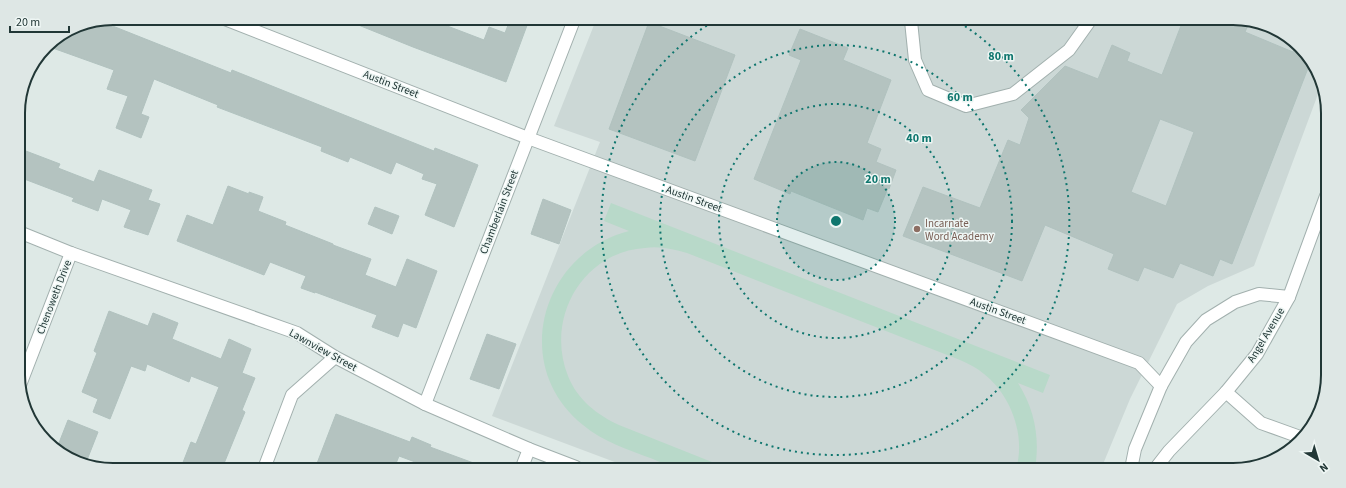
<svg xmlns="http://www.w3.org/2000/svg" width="1346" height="488" font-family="'Source Sans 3',sans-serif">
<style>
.built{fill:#ccd8d6}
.green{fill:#b8d9c9}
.building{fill:#b4c3c0;stroke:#b1c2bf;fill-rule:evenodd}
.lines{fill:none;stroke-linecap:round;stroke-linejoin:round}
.lane-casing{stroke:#a2b0ae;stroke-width:14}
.street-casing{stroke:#a2b0ae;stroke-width:14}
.lane{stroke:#fff;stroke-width:12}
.street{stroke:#fff;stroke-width:12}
.ring{fill:none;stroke:#0f766e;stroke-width:2;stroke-dasharray:2 4}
.education-dot{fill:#8d6e63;stroke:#eef6f4;stroke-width:1.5}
.labels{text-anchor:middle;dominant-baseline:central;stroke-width:3;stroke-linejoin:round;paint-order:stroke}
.street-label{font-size:11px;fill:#213736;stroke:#eef6f4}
.education-label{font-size:11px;fill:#785e54;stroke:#eef6f4;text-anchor:start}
.rim{fill:none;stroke:#213736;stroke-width:2}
.centre{fill:#0f766e;stroke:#eef6f4;stroke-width:2}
.ring-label{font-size:12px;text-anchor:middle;font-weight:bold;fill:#0f766e;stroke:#eef6f4;stroke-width:3;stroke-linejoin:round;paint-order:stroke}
</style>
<rect width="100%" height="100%" fill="#dee9e6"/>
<polygon class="built" points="596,20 1264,23 1305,50 1321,86 1254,266 1208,286 1177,304 1130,399 1101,469 628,467 492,416 600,142 554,126"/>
<path class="green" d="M611,203L1050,375L1043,393L1018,383C1035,410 1040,438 1035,469H1016C1026,436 1011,395 984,374C977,368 969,364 960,360L687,253C673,249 659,246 645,248C582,252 545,319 568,376C577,399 597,415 619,425L727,468C711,468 693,470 676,467C669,467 660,462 653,459C629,450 603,442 583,425C510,367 540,254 629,231L604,221Z"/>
<g class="building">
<polygon points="346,19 429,19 484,40 489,27 505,33 510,20 529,20 506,82 413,47 346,20"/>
<polygon points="100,21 231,73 232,70 434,151 435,148 478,165 454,227 425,215 437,184 422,179 424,174 396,162 391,174 350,157 348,162 321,151 322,147 217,107 218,105 154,79 141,114 149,117 141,138 116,128 128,96 107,89 114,70 47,46 50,42 77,25"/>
<polygon points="649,22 735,55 695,161 609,129"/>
<path d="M1182,23H1249L1245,32L1293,52L1297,45L1305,50L1310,63L1232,264L1220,259L1213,276L1180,263L1173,278L1144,267L1138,281L1108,269L1114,254L1045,225L1022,281L903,236L923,187L980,208L1008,140L1020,145L1029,118L1021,110L1065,66L1098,79L1112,45L1130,53L1127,61L1162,75ZM1160,119L1194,132L1166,206L1131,192Z"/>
<polygon points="800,29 848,48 843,60 891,80 867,143 881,149 876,162 896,170 889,189 888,188 878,212 867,208 863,220 791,191 790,194 754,179 801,60 789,55"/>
<polygon points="18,148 60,164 58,168 94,182 99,170 152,190 148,200 160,204 148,235 124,227 131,210 102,199 98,211 72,201 74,198 19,177"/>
<polygon points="228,186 249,194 249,192 263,197 258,211 286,222 285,225 333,244 333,245 371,259 365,275 396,287 407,259 437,271 416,328 403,323 398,337 372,327 377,315 315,292 315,293 301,288 306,276 270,262 264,275 177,241 187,215 213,225"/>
<polygon points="543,199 571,210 559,244 531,234"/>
<polygon points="375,207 399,216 392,234 368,224"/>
<polygon points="109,311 148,326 153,313 178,323 172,339 221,359 229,339 251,349 242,373 255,378 242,410 245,412 223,466 182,465 191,442 196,444 219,387 191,376 189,382 147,364 145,371 131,366 110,419 93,412 98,399 82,392 97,353 94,351"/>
<polygon points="487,334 516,344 499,389 470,379"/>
<polygon points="336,414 410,442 412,437 431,445 430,447 479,465 478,467 426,466 399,456 395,466 316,466"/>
<polygon points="68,420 98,432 85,465 82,465 57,448"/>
</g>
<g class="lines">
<defs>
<g id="lane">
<polyline points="911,21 915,60 928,90 966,106 1013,94 1069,50 1089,22"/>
<polyline points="528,138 1139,363 1161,386"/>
</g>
<g id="street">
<polyline points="222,18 528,138"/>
<polyline points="19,232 71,253 297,333 335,357 425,404 529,449 576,467"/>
<polyline points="20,385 71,253"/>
<polyline points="1226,392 1261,423 1300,437"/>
<polyline points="425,404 574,20"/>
<polyline points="265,466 292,395 335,357"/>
<polyline points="522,467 529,449"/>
<polyline points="1131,469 1135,449 1161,386 1186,342 1206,320 1235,302 1259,294 1289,297"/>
<polyline points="1155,469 1169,451 1226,392 1257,354 1289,297 1326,196"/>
</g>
</defs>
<use href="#lane" class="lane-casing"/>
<use href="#street" class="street-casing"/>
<use href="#lane" class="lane"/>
<use href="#street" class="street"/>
</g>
<circle cx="836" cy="221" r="59" fill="#0f766e" fill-opacity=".12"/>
<g class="ring">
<circle cx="836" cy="221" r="59"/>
<circle cx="836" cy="221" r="117"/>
<circle cx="836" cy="221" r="176"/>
<path d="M960 23A234 234 0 1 1 714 21"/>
</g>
<circle class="education-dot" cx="917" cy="229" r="4"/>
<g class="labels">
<g class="street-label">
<text transform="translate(391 84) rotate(21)">Austin Street</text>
<text transform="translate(694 199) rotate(20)">Austin Street</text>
<text transform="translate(499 212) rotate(-69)">Chamberlain Street</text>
<text transform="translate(54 297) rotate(-69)">Chenoweth Drive</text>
<text transform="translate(998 311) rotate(20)">Austin Street</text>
<text transform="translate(1266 335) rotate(-59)">Angel Avenue</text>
<text transform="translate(323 350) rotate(29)">Lawnview Street</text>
</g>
<g class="education-label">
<text x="925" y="223">Incarnate<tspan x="925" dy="13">Word Academy</tspan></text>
</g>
</g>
<path d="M0 0H1346V488H0ZM113 25H1233A88 88 0 0 1 1321 113V375A88 88 0 0 1 1233 463H113A88 88 0 0 1 25 375V113A88 88 0 0 1 113 25Z" fill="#dee7e5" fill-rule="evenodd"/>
<path class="rim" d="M113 25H1233A88 88 0 0 1 1321 113V375A88 88 0 0 1 1233 463H113A88 88 0 0 1 25 375V113A88 88 0 0 1 113 25Z"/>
<circle cx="836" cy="221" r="6" class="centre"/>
<g class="ring-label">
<text x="1001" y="60">80 m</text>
<text x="960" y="101">60 m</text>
<text x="919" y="142">40 m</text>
<text x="878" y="183">20 m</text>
</g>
<g transform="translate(1318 460) rotate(142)" stroke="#eef6f4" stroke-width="3" paint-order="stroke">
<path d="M0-3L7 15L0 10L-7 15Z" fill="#213736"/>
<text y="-6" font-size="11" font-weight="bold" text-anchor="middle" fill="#213736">N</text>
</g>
<path d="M10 26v6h59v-6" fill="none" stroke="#213736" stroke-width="2"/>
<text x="16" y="26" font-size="12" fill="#213736" stroke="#eef6f4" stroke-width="3" paint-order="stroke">20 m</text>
</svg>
